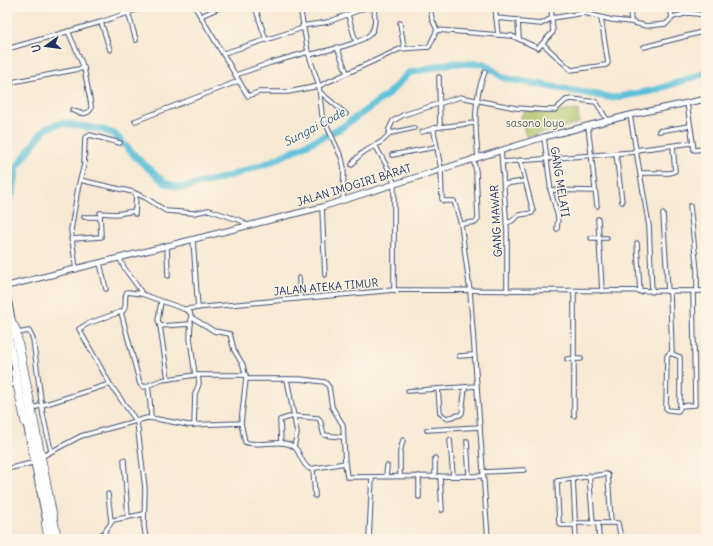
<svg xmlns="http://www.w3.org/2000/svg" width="713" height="546" font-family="Delius,sans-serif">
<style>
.green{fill:#afc367;stroke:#657962}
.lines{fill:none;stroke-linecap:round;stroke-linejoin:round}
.river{stroke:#5bc0da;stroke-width:7}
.minor-casing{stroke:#3c4b70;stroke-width:5.5}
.tertiary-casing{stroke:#3c4b70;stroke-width:6}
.secondary-casing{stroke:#3c4b70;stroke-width:7}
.trunk-casing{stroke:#3c4b70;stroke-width:8}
.minor{stroke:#fff;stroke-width:3.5}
.tertiary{stroke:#fff;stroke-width:4.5}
.secondary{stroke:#fff;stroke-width:5}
.trunk{stroke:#fff;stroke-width:6}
.labels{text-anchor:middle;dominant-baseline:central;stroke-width:3;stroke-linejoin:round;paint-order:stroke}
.park-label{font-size:11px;fill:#475b61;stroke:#fcf5e5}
.street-label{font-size:11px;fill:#1b2f5e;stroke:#fcf5e5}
.water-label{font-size:12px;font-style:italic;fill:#2e5a83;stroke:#fcf5e5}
</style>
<rect width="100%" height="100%" fill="#fcf5e5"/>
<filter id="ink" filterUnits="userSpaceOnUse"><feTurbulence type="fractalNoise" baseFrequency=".025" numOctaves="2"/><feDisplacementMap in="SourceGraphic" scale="8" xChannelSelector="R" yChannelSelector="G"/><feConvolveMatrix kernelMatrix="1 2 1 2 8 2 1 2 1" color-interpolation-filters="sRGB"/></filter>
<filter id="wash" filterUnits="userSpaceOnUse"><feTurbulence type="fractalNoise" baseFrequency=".012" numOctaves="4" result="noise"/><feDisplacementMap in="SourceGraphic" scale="16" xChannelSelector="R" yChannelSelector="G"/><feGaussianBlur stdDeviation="0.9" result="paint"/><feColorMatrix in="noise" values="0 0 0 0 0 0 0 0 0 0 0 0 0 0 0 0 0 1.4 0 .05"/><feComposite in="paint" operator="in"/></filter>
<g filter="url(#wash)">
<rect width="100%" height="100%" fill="#f7e9d3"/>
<polygon class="green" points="548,109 557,112 578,110 579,123 526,137 521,117 525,110 545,113"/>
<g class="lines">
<polyline class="river" points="7,205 13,191 17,167 32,146 45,129 62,123 101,129 114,134 137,158 165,183 181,188 223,178 268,163 341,128 387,95 409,73 452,63 484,64 504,78 613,98 652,91 706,73"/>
</g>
</g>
<g filter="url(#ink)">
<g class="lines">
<defs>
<g id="minor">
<polyline points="195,7 248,96 259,92 288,92 319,86 400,49 429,47 437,30"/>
<polyline points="255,7 266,40"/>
<polyline points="300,7 308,52 319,86 322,115 342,159 344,168 343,200"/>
<polyline points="430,7 432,19 437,30"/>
<polyline points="495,7 498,35"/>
<polyline points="585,7 584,13 612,20 631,22 630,7"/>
<polyline points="670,7 672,18"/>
<polyline points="688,7 688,13"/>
<polyline points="128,12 136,40"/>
<polyline points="348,15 356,42"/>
<polyline points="201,16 221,7"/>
<polyline points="496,18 518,20 519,38"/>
<polyline points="101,22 110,50"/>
<polyline points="519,22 541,24 552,18 584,13"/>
<polyline points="631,22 646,26 666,24 673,17 688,13 706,15"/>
<polyline points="400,23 404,48"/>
<polyline points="302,26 328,22 365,8 386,7"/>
<polyline points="437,30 512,36 538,48 553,32 551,7"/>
<path d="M68,31L84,68L91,105V109C87,116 78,113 72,110"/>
<polyline points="543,44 571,70 606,65 608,63 601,18"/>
<polyline points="337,47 347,73"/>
<polyline points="644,47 706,31"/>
<polyline points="7,49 101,22 145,7"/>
<polyline points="224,53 303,28"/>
<path d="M309,55C323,51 363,44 371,33C376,26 375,17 374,8"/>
<polyline points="236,75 270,63 308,52"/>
<polyline points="439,77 440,127 434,128 434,132 441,169 442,199 444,201 454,201 461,224"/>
<polyline points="7,83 84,68"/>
<polyline points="320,92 346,114"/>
<polyline points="687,103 694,150 706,149"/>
<polyline points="630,115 649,226 652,292"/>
<polyline points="135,121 239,81"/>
<polyline points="588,126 597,206"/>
<polyline points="440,127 475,123"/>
<polyline points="414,128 391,133 389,129 393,121 403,115 460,97 516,108 545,110 555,110 566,100 572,99 596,102 608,121"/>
<polyline points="659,131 689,126"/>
<polyline points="422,132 434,128"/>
<polyline points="544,137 551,192 558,217 557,229"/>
<polyline points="375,145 389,170 394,183 394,290"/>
<polyline points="501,150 507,230 507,291"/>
<polyline points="635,150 692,143"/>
<polyline points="616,153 622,202"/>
<polyline points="392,155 436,147"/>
<path d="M478,157C475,127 473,99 485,72"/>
<polyline points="473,158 476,171 478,219 476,222 461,224 470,291 488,539"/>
<polyline points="502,162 635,152"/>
<path d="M352,165C361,147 383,147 390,132"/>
<polyline points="641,173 670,173 675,171 673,146"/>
<polyline points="80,180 133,192 146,198 166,211 194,213 209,210 242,221 247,226"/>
<polyline points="504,184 525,181"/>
<polyline points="550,190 595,191"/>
<polyline points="690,206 697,271 697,291"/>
<polyline points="322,207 325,275"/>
<polyline points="135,214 136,194"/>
<polyline points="663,214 668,292"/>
<polyline points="84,217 100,217"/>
<polyline points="598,219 602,291"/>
<polyline points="506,223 512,221 519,215 532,213 533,211 520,160"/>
<polyline points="591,238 607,238"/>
<polyline points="71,239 101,237 100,213 116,214 135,211"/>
<polyline points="193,240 198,308"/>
<polyline points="637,243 640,292"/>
<polyline points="167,246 168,276"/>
<path d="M120,258C123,271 136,281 142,294L184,309L190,312L191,317L214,331L230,334L234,350L243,365L246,379H300L325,382L329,387L332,407L343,425L345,463L347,477L483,476"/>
<polyline points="100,263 106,289"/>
<polyline points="76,270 71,230 78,188 84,165 85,138 90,135 120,143"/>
<polyline points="299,278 300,298"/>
<polyline points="670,292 672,354"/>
<polyline points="184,309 394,290 706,291"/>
<polyline points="121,312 140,384 144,387 162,380 195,375 190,338 191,317"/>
<polyline points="160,326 158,320 161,302"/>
<polyline points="18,333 29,331 33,339 43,415 51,451"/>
<polygon points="670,353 680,357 680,408 678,411 668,410 666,408 667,356"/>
<polyline points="459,356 474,355"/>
<polyline points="567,359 581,359"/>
<polyline points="195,375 246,375"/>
<polyline points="168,379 160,326 191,324"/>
<polyline points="287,379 297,433 294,447"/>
<path d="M110,384L79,329L87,324L123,311C128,305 123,298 127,292L142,294"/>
<polyline points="7,386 15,384"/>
<polyline points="148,386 150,401 151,418"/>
<polyline points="438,389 440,413 446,418 460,415 462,413 465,387"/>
<polyline points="408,391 477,386"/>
<polyline points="680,406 695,405 693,291"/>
<polyline points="33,408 110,384 137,422 145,488 144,526 146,539"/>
<polyline points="574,416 574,291"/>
<path d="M241,423L245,442C260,448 279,438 293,446C301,451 300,464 310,469L345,463"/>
<polyline points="194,425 195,394 199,384 198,375"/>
<polyline points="427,430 480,427"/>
<polyline points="450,440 453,476"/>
<polyline points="467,441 469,476"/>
<polyline points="281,443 280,420 293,416 318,418 320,420 324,435 342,437"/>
<polyline points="43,456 81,436 147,418 157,419 188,425 241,423 246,379"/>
<polyline points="435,458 435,476"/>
<polyline points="124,460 128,517"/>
<polyline points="7,469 32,463"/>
<polyline points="313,469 315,496"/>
<polyline points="483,472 524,470"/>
<polyline points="589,475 593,523"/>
<polyline points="386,476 387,466"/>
<polyline points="400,476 400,452 403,440"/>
<polyline points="440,476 442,510"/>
<polyline points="573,478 576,539"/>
<polyline points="108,494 111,521"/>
<polyline points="419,497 419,476"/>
<polyline points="575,523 618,523 621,539"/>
<polyline points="598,523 599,539"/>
<polyline points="575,525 561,525 559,523 557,481 606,474 608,475 611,522"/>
<polyline points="104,533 108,539"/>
<polyline points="93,539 104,533 113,520 144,514"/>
<polyline points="369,539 372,477"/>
</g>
<g id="tertiary">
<polyline points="13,321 17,328 59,539"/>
<polyline points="13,372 24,424"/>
<polyline points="44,523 47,539"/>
</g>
<polyline id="secondary" points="7,286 322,207 544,137 630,115 706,99"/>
<g id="trunk">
<polyline points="7,296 55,539"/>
<polyline points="7,328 50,539"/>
</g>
</defs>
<use href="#minor" class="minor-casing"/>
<use href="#tertiary" class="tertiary-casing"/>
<use href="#secondary" class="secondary-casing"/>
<use href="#trunk" class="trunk-casing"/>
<use href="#minor" class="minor"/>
<use href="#tertiary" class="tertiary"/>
<use href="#secondary" class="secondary"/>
<use href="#trunk" class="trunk"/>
</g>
</g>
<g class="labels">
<g class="park-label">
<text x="535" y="123">sasono loyo</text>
</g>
<g class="street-label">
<text transform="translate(560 182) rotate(81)">GANG MELATI</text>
<text transform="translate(354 185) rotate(-17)">JALAN IMOGIRI BARAT</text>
<text transform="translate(496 221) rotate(-93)">GANG MAWAR</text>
<text transform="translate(326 287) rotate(-5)">JALAN ATEKA TIMUR</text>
</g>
<g class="water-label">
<text transform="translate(314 127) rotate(-28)">Sungai Code</text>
</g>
</g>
<rect width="713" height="546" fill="none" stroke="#fcf5e5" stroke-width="24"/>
<g transform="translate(46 46) rotate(256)" stroke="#fcf5e5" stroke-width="3" paint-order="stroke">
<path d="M0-3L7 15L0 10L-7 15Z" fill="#1b2f5e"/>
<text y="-6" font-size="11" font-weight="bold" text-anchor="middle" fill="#1b2f5e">U</text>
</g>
</svg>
